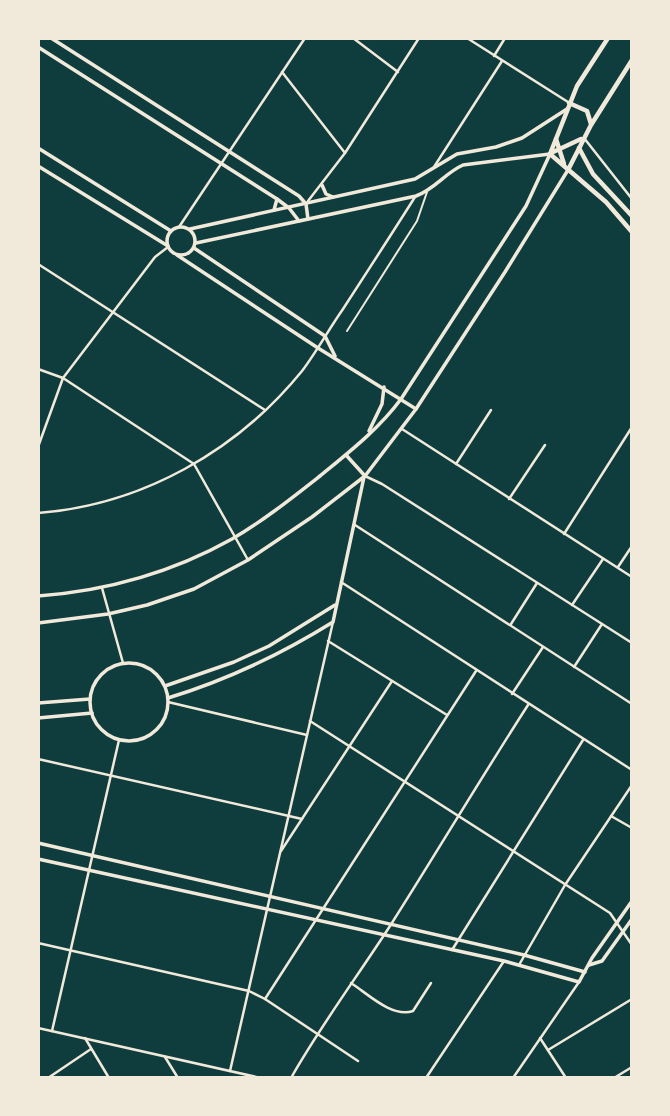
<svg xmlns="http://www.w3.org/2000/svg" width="670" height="1116" font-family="Manrope,sans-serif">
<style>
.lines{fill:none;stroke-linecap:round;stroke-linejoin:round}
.service{stroke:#f1e9da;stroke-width:2}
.minor{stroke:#f1e9da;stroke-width:2.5}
.tertiary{stroke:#f1e9da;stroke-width:3.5}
.secondary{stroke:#f1e9da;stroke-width:3.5}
.primary{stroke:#f1e9da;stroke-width:4.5}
</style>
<rect width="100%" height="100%" fill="#0f3d3e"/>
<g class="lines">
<polyline class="service" points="347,331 417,221 427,192"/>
<g class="minor">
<polyline points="353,38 398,72"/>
<polyline points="467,38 568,102"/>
<polyline points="494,56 505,38"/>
<polyline points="282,72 345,153"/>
<polyline points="584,138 632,199"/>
<polyline points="434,167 502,61"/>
<polyline points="308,201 345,153 419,38"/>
<polyline points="179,227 305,38"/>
<polyline points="38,264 265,410"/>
<polyline points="38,369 63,378 194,464 248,560"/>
<polyline points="402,429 632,577"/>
<polyline points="38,447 63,378 155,257 168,247"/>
<polyline points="456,464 491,410"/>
<polyline points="365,476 382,484 632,643"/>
<polyline points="509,499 545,445"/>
<path d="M38,513C142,505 237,451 302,371C317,351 329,329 343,309C367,272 391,235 415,197"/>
<polyline points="355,525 632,704"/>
<polyline points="564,534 632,427"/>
<polyline points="618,567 632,546"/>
<polyline points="341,582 632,770"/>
<polyline points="102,588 123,663"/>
<polyline points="572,605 603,559"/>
<polyline points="511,624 537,583"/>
<polyline points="328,641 447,715"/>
<polyline points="574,667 602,624"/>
<polyline points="512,694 543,647"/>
<polyline points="168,702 307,735"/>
<polyline points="310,721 610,913 632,945"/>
<polyline points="38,759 302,819"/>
<polyline points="611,816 632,828"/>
<polyline points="281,851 392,681"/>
<polyline points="38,943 249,991 265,999 358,1061"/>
<polyline points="452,950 583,740"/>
<polyline points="519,965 565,885 632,785"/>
<path d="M351,983C368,994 392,1018 413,1011L431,983"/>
<polyline points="265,999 476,671"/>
<polyline points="38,1028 261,1078"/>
<polyline points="52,1031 119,740"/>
<polyline points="85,1038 109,1078"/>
<polyline points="540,1038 566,1078"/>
<polyline points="548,1050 632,999"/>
<polyline points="165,1057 178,1078"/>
<polyline points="230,1071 333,622"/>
<polyline points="48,1078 91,1049"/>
<path d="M291,1078C321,1025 357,977 390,926C437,852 481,778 528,705"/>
<polyline points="426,1078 504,961"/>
<polyline points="513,1078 579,982"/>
<polyline points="614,1078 632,1067"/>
</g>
<g class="tertiary">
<polyline points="51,38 299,196 306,204 308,219"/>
<polyline points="38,47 277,199 289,208 299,221"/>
<polyline points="194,248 325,336 335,356"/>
<polyline points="177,255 318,348 416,409"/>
<polyline points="369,431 382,404 384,387"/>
<polyline points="346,455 365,476"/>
<path d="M38,596C106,591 173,572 232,539C263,521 292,498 320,476C348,453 379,429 401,399L526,206L550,154"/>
<polyline points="38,623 108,614 147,605 194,589 248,560 312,517 365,476 416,409 505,272 568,170"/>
<circle cx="129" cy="702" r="39"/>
<polyline points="165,686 234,662 269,646 335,605"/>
<path d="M168,698C227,680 280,655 333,622L364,477"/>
<polyline points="38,703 90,699"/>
<polyline points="38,718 92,713"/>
<polyline points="38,843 524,955 585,972"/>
<polyline points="38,859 504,961 579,982 592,958 632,901"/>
<polyline points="589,965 602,961 632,919"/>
</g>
<g class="secondary">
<polyline points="38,148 171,231"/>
<polyline points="38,166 168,246"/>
<polyline points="322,185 326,194 333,197"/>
<polyline points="274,210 277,199"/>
<circle cx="181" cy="241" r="14"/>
<polyline points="190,229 415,179 457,154 496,147 522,138 567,109"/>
<path d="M196,243L416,196C435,189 445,173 463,165L550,154"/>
</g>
<g class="primary">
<polyline points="569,103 587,111 591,124"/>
<polyline points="556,139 564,164"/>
<polyline points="579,148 593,174 632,216"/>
<polyline points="551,153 581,139"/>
<polyline points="550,154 577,86 608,38"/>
<polyline points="550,154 606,202 632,232"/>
<polyline points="568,170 591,125 632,60"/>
</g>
</g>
<rect width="670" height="1116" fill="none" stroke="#f1e9da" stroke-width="80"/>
</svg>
